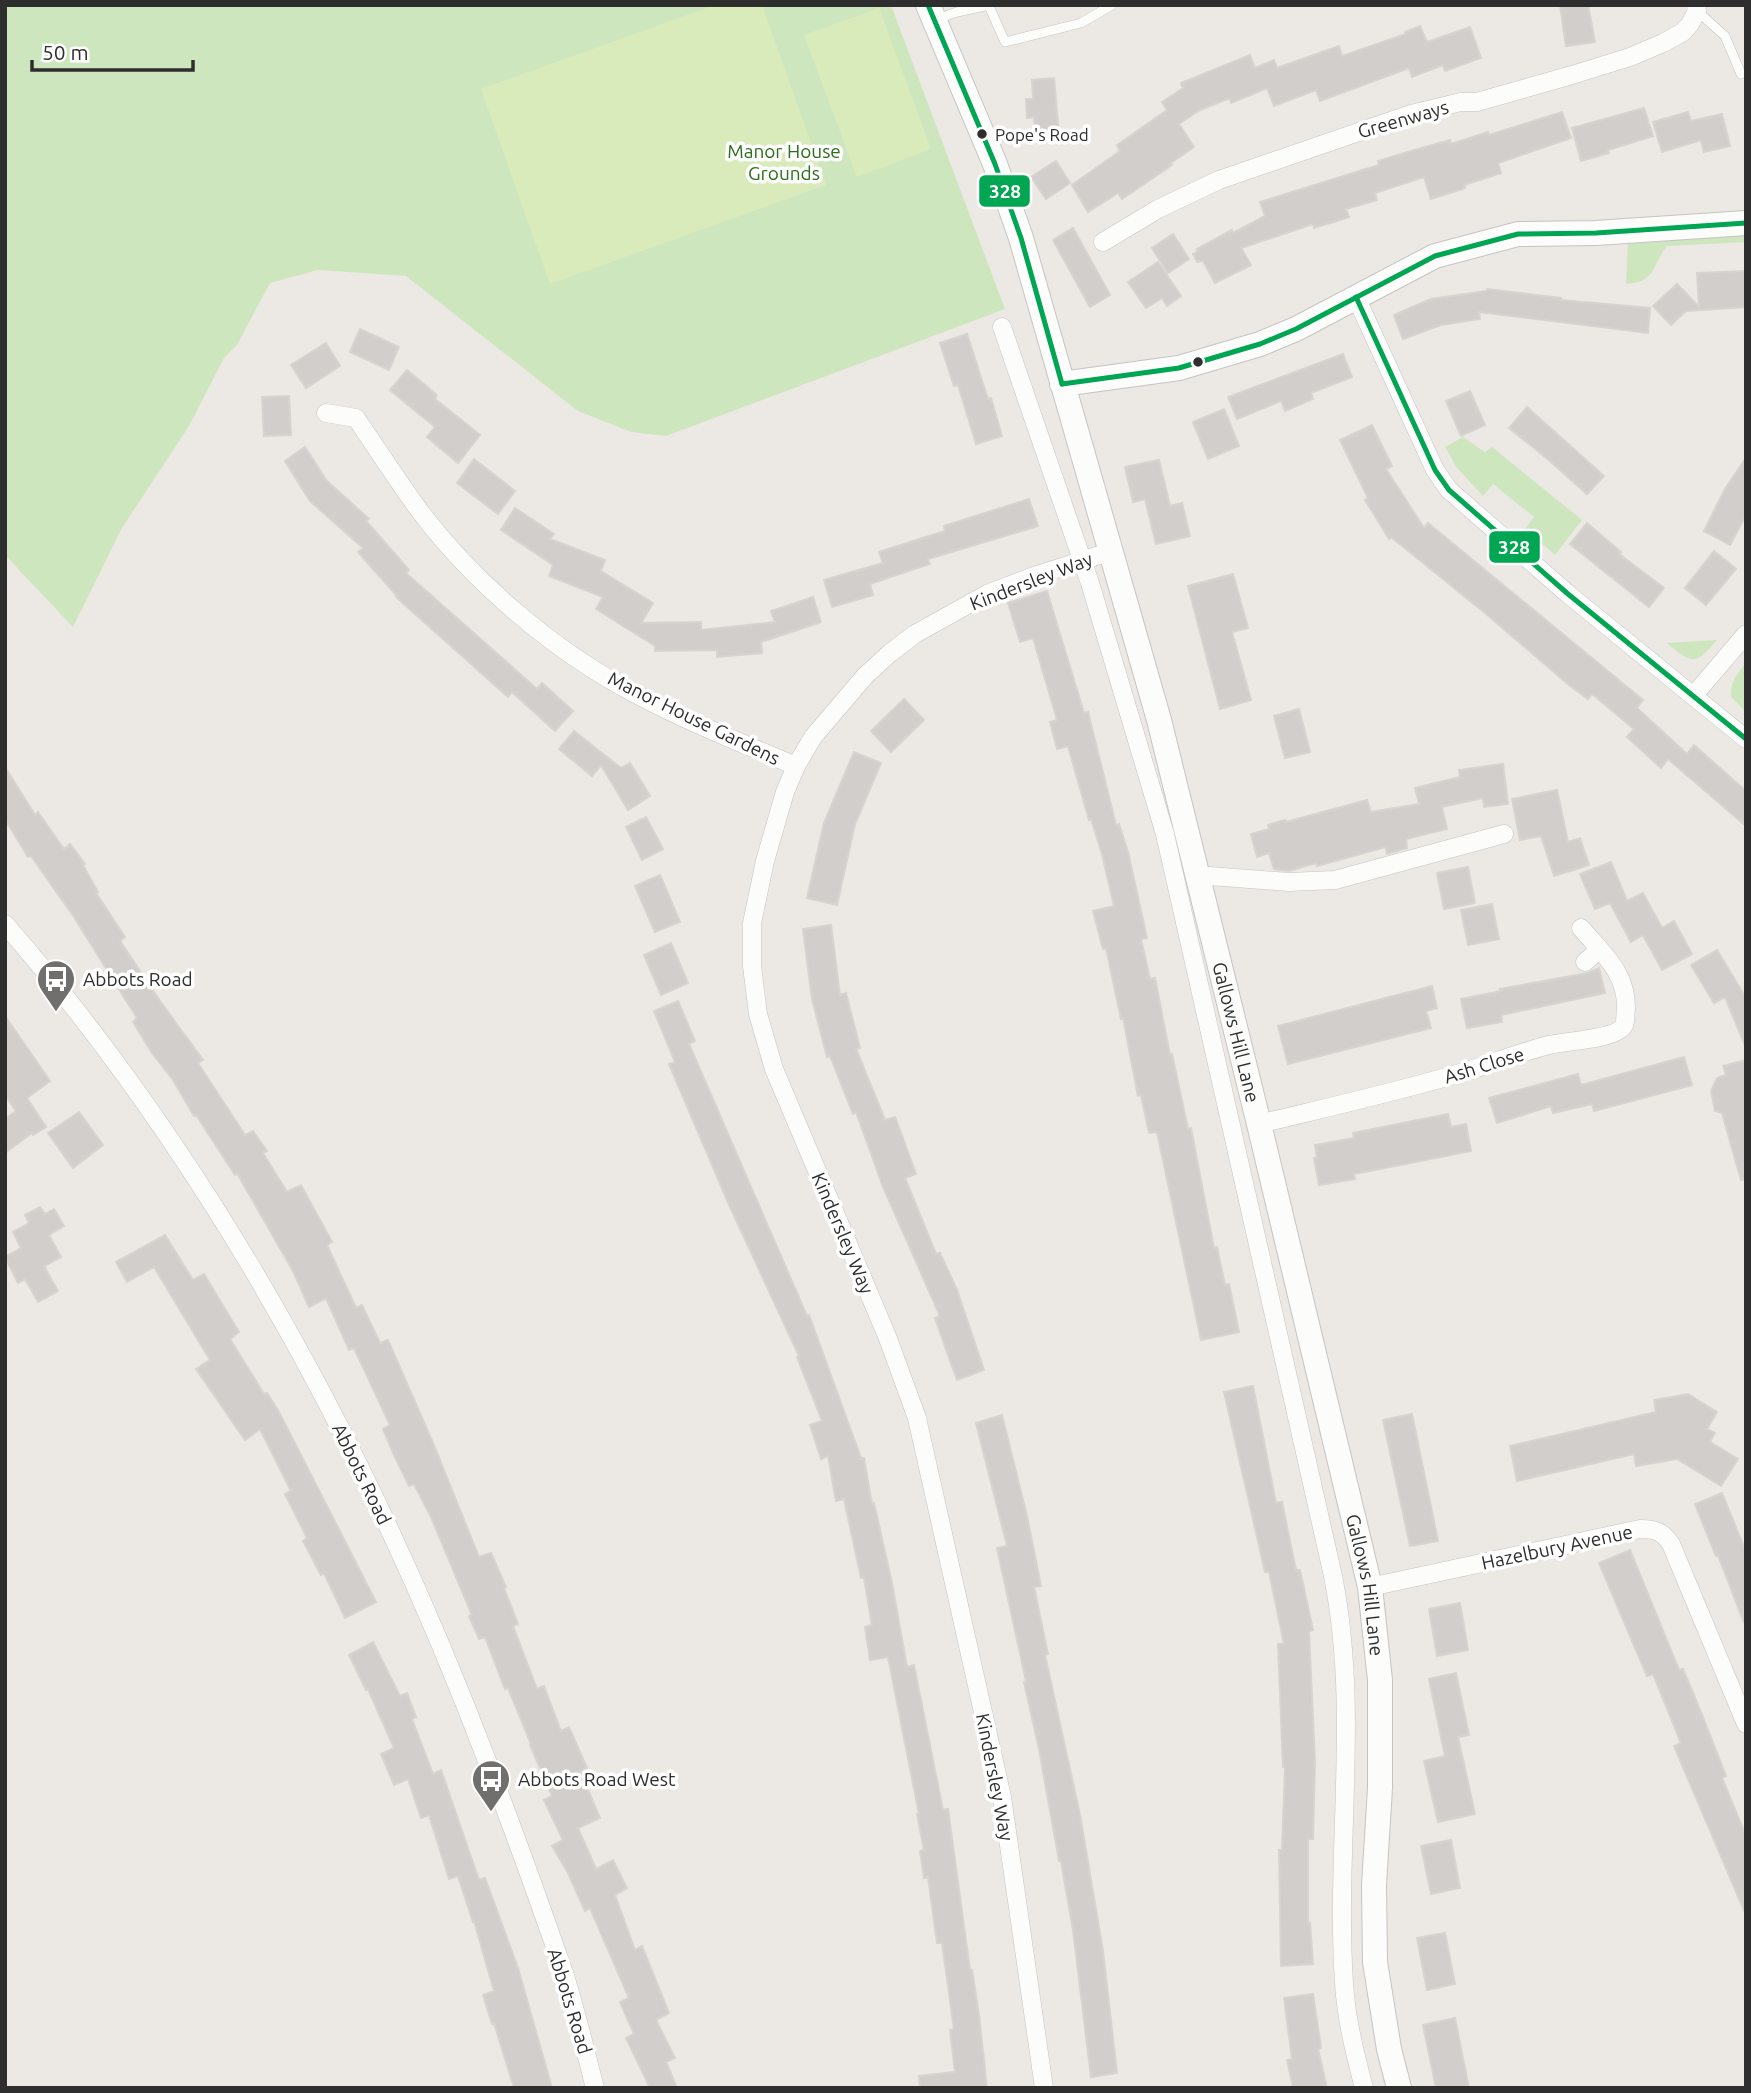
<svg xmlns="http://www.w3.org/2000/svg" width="1751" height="2093" font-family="Ubuntu,sans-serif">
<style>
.green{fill:#cee6be}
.pitch{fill:#d9eabb}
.building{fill:#d1cecb;stroke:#d7d4d0;stroke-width:2}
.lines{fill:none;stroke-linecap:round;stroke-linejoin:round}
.lane-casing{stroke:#c5c4c5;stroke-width:10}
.street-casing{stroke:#c5c4c5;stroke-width:19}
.secondary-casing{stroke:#c5c4c5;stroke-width:26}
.lane{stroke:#fcfcfb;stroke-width:9}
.street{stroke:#fcfcfb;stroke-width:18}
.secondary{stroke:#fcfcfb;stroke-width:24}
.bus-1-casing{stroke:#fff;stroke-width:10}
.bus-1{stroke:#00a651;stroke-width:5}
.bus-dot{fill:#2e2e2e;stroke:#fff;stroke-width:2.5}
.labels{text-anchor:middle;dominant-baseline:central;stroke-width:7;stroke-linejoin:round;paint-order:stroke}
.bus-label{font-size:17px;fill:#2e2e2e;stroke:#fff;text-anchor:start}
.street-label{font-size:19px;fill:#2e2e2e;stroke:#fff}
.park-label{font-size:19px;fill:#2c6e1b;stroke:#fff}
.poi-label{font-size:19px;fill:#2e2e2e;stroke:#fff;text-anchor:start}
.line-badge{stroke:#fff;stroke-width:2.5}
.badge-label{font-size:19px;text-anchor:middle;font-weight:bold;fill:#fff}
</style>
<rect width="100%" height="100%" fill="#ece8e4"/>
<g class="green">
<polygon points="5,5 891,5 1005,309 666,436 631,432 578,411 406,276 318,270 270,283 237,345 224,358 189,426 122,528 73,627 5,555"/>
<path d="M1746,232V242L1667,246C1652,264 1657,282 1626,284L1628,242Z"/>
<polygon points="1463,437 1485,452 1492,447 1582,520 1555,555 1525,529 1534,517 1493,484 1483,496 1457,468 1445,447"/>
<path d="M1717,640C1695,666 1692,664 1667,643Z"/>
<path d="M1744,665L1746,712L1731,697C1730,683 1736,676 1744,665Z"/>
</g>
<g class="pitch">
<polygon points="715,5 762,5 826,185 550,284 481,89"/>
<polygon points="879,8 931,149 857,177 804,35"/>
</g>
<g class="building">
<polygon points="1560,5 1588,5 1595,42 1566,46"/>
<polygon points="1420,26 1427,42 1470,27 1481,58 1445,71 1443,65 1412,77 1409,68 1320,101 1316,90 1274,106 1267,88 1231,103 1230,98 1200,110 1179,124 1194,147 1171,163 1172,165 1122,199 1118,193 1088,212 1072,185 1120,151 1117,145 1167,110 1162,102 1183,88 1181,83 1250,55 1255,68 1274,60 1277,68 1339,46 1342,56 1406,34 1405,32"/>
<polygon points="1054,78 1059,135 1035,137 1034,117 1027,118 1026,99 1033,99 1032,80"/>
<polygon points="1644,108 1653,136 1608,150 1609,153 1581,161 1572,128"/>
<polygon points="1562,112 1571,138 1498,163 1501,173 1464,185 1465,188 1431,199 1424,177 1375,193 1377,200 1346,209 1349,217 1314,228 1313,224 1241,248 1251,265 1215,283 1203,261 1197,262 1193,254 1198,251 1197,249 1232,230 1233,233 1265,216 1260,202 1379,165 1378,161 1411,151 1450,140 1451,144 1488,132 1489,135"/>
<polygon points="1688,112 1691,121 1722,114 1730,146 1704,152 1701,140 1662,152 1653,122"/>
<polygon points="1056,161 1070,183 1046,199 1031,177"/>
<polygon points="1073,228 1110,295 1090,307 1053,240"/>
<polygon points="1173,234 1189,259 1168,273 1152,248"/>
<polygon points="1158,262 1181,296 1167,306 1162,298 1146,308 1128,282"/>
<polygon points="1746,271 1746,307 1686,311 1671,325 1653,306 1677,284 1699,307 1697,273"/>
<polygon points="1487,289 1561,298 1561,300 1650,308 1648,333 1479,312 1480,319 1441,325 1403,339 1394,315 1431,299 1486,291"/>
<polygon points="360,329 399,347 389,370 350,352"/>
<polygon points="967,334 988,399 991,398 1002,436 976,444 958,385 954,386 940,343"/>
<polygon points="326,343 340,366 306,388 291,365"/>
<polygon points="1343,354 1352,377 1311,393 1313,399 1285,411 1281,401 1237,419 1228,397"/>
<polygon points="407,370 437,395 435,399 480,435 458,463 427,437 435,427 390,390"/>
<polygon points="1470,391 1485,425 1461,436 1446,401"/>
<polygon points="289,396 291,435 264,436 262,397"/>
<polygon points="1527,407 1604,476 1587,494 1544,456 1509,428"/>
<polygon points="1224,409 1239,446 1208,459 1193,422"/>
<polygon points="1372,425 1392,466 1386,469 1424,528 1428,523 1643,700 1637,708 1687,754 1694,745 1746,791 1746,826 1668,759 1661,768 1627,737 1634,729 1592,694 1588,699 1569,685 1485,613 1391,537 1389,539 1365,500 1368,498 1340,440"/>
<polygon points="305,447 327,481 369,519 366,521 409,570 406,573 537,689 542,683 573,711 555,731 512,692 508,697 396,597 397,596 358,552 363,548 310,501 285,461"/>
<polygon points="1746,458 1746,515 1730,545 1704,531 1725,489"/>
<polygon points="474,459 515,491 498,514 457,483"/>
<polygon points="1159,460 1170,506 1182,503 1190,536 1156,544 1145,499 1133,502 1125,467"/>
<polygon points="1029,499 1038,526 928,559 930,564 870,584 873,595 832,607 824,580 883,563 879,552 945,531 944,526"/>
<polygon points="515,508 554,534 550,539 605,560 601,571 653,603 641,623 701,622 701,630 775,622 771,611 813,597 821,622 761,642 762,653 717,657 717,650 655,651 655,646 596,609 603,597 549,576 553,565 501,530"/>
<polygon points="1587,523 1621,552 1619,554 1664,588 1649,607 1570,544"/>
<polygon points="1714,551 1736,569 1706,605 1685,588"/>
<polygon points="1233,574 1248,628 1232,632 1251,700 1220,709 1188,586"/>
<polygon points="1047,591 1084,713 1088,712 1116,825 1119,824 1128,852 1147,938 1141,939 1150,979 1155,978 1170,1055 1172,1054 1188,1129 1191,1128 1214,1248 1217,1247 1225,1285 1229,1284 1239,1332 1201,1340 1157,1132 1149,1133 1141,1095 1138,1096 1123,1018 1121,1019 1106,948 1103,949 1093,911 1114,906 1102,854 1091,819 1089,820 1068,746 1057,749 1050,722 1057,720 1033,638 1020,642 1008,603"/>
<polygon points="904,699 924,720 891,752 871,731"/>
<polygon points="1299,709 1310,752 1285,758 1274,716"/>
<polygon points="574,731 621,768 630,763 650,796 628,810 601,765 592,776 559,749"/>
<polygon points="854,752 881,763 855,824 837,905 807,898 824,823"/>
<polygon points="1503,764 1508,804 1484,807 1483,798 1442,807 1447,829 1406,839 1407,848 1387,854 1386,847 1317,866 1316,863 1289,871 1274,869 1269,853 1257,857 1251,834 1269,829 1268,825 1285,820 1286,822 1367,800 1371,812 1419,804 1415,788 1460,777 1459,770"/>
<polygon points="5,767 35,815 38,812 64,849 70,844 85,864 83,865 98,892 96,893 125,937 120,941 160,1001 203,1060 198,1063 245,1135 253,1131 267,1151 263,1153 287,1192 301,1185 332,1242 327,1245 356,1308 362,1305 380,1343 388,1340 433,1443 479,1557 491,1553 506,1587 504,1588 518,1624 513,1626 537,1689 544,1686 561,1731 569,1727 587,1768 580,1771 600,1818 578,1828 596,1869 613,1860 627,1888 615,1895 635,1950 642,1946 669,2013 656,2020 675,2058 666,2062 677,2088 650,2088 626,2038 634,2034 620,2002 629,1998 590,1908 585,1911 568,1873 552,1846 563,1840 544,1800 552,1796 530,1745 531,1744 508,1688 505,1689 485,1637 479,1639 469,1616 472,1615 431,1517 414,1484 409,1486 394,1455 383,1429 390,1425 354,1348 349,1350 326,1298 309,1307 293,1271 237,1173 235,1175 196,1115 194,1116 173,1080 152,1053 133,1022 137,1018 74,917 31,856 28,857 5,819"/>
<polygon points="1557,790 1568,842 1580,838 1589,865 1554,876 1541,836 1520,840 1512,799"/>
<polygon points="646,817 663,849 642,860 626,827"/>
<polygon points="1611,862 1627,901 1643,893 1662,928 1674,921 1692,954 1662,970 1643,935 1631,942 1610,903 1595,909 1580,874"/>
<polygon points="1468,867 1475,903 1444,909 1437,873"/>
<polygon points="660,875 680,922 655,932 635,886"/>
<polygon points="1492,904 1499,939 1468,945 1461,910"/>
<polygon points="831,925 840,995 846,993 860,1048 856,1049 885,1120 895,1117 916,1174 905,1178 936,1254 940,1253 957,1290 984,1370 957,1380 935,1318 940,1316 883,1187 856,1112 853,1114 830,1056 827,1057 812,999 803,929"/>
<polygon points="671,943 688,983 661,995 644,955"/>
<polygon points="1717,950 1746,998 1746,1048 1725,997 1714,1003 1691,965"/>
<polygon points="1599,968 1605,993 1501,1015 1502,1022 1467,1028 1461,999 1501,991 1500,989 1588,973"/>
<polygon points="1432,986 1437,1008 1426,1011 1431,1028 1288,1064 1278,1026"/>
<polygon points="678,1001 695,1041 689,1044 807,1316 809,1315 861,1458 864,1458 872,1504 874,1503 892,1583 907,1667 914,1665 943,1810 948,1809 970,1970 972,1970 979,2015 987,2088 920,2088 919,2076 955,2072 950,2030 954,2029 942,1943 937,1943 928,1877 924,1878 920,1851 924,1850 917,1814 919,1814 888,1657 870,1660 865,1627 872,1625 864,1578 861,1578 844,1499 836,1501 828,1456 821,1459 810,1425 822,1421 797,1357 799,1356 730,1207 669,1064 675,1062 654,1011"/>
<polygon points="5,1016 50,1081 27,1098 46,1127 33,1135 32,1133 5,1153 5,1119 16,1111 5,1095"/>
<polygon points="1684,1057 1692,1085 1594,1111 1592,1104 1553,1113 1551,1106 1497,1123 1489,1098 1578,1074 1581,1085"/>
<polygon points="1746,1060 1746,1179 1741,1180 1722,1113 1715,1111 1711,1091 1717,1078 1726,1075 1723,1066"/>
<polygon points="79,1112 103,1145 73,1168 48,1133"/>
<polygon points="1448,1114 1451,1127 1466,1124 1471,1151 1354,1174 1355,1179 1319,1185 1314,1158 1317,1158 1315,1145 1354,1138 1353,1133"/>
<polygon points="40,1207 45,1214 54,1209 64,1226 49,1235 61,1257 44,1266 58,1291 38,1302 25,1279 18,1283 5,1257 21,1248 13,1232 29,1223 25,1215"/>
<polygon points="165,1235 193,1280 204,1274 239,1332 230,1339 264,1394 267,1393 279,1412 376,1602 345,1618 324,1573 321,1575 303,1541 307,1538 285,1494 291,1491 260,1429 245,1440 196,1369 210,1360 154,1267 127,1282 116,1262"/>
<polygon points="1253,1386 1276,1503 1282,1502 1296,1570 1300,1570 1313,1630 1309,1631 1315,1762 1313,1839 1308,1839 1308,1923 1310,1923 1313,1964 1281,1966 1279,1850 1282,1850 1285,1767 1283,1767 1278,1644 1284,1644 1269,1572 1265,1572 1224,1392"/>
<polygon points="1688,1394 1717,1412 1707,1429 1715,1433 1710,1442 1738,1459 1721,1486 1677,1459 1636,1466 1634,1454 1517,1481 1510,1446 1656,1412 1654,1400"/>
<polygon points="1412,1414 1438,1541 1410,1546 1383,1420"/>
<polygon points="1002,1415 1027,1516 1041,1586 1034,1587 1048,1654 1045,1655 1080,1815 1103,1951 1117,2073 1091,2077 1073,1930 1061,1861 1059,1861 1039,1749 1024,1682 1026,1681 997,1548 1007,1546 976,1423"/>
<polygon points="1722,1493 1746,1552 1744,1623 1718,1555 1716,1556 1695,1504"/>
<polygon points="1630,1550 1679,1670 1683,1669 1700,1710 1726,1776 1722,1778 1746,1836 1746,1915 1674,1746 1681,1743 1653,1674 1647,1676 1599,1563"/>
<polygon points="1460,1603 1468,1650 1437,1656 1429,1609"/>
<polygon points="373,1642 400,1696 407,1693 416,1717 412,1719 433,1774 441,1770 479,1880 485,1878 518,1968 552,2088 514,2088 494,2023 492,2024 483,1995 494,1991 474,1921 473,1922 458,1876 449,1879 429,1815 421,1818 408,1779 394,1785 381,1754 394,1748 368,1689 366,1690 349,1655"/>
<polygon points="1456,1673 1469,1735 1458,1737 1475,1814 1438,1822 1424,1761 1445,1756 1429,1679"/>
<polygon points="1451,1840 1460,1888 1431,1894 1421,1846"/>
<polygon points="1445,1933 1455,1984 1427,1990 1417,1938"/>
<polygon points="1313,1994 1321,2048 1318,2049 1327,2088 1293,2088 1287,2060 1292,2059 1284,1998"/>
<polygon points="1455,2018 1469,2088 1436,2088 1423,2025"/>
</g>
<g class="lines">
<defs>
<g id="lane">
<polyline points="989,6 1005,42 1081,23 1112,5"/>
<polyline points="1697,11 1725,36 1741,74"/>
<polyline points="937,19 957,12 989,5"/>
</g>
<g id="street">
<polyline points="1103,242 1158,209 1219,180 1411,114 1461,102 1477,102 1572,75 1630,57 1663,43 1683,32 1690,24 1697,11 1696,5"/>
<polyline points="1356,297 1435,470 1449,490 1568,594 1746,739"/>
<path d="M1002,327L1090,583L1165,834L1333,1576C1360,1712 1335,1846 1344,1983C1346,2018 1355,2054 1364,2088"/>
<path d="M326,413L356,418C377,449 397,480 419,510C472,581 553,650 632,692C684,720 741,743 796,766"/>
<polyline points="1694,695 1746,634"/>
<polyline points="1200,879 1209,876 1289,882 1335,880 1504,834"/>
<path d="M5,924C220,1172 377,1468 492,1774C517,1840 541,1906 564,1973C576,2010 585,2050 595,2088"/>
<polyline points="1585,962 1599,950"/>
<path d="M1259,1124C1325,1108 1392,1093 1457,1074C1488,1065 1518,1053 1549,1045C1565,1041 1618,1039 1624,1025C1626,1021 1625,1014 1626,1009C1627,973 1603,954 1581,928"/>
<path d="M1370,1587L1640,1529C1655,1529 1662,1531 1671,1544L1746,1724"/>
<polyline points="1044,2088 1002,1797 917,1418 887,1336 774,1069 758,1014 752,966 752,923 765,861 785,792 796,766 813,737 865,676 890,653 915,634 987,594 1034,576 1109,552"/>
</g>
<g id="secondary">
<path id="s1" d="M928,5L995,164L1021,238L1159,720L1259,1124L1370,1587L1380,1680V1788L1374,1885L1375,1962L1389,2049L1399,2088"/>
<polyline points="1062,384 1179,368 1260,344 1296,329 1435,256 1518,234 1596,233 1746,223"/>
</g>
</defs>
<use href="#lane" class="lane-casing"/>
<use href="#street" class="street-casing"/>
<use href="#secondary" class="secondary-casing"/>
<use href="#lane" class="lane"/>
<use href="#street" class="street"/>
<use href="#secondary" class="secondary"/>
<defs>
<g id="bus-1">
<polyline points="928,5 995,164 1021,238 1062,384"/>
<polyline points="1356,297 1435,470 1449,490 1568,594 1746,739"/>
<polyline points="1062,384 1179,368 1260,344 1296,329 1435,256 1518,234 1596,233 1746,223"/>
</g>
</defs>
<use href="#bus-1" class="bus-1-casing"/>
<use href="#bus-1" class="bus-1"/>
</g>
<defs>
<symbol id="bus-pin" viewBox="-11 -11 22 30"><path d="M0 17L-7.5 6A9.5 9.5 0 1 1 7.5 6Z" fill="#706f6e" stroke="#fff"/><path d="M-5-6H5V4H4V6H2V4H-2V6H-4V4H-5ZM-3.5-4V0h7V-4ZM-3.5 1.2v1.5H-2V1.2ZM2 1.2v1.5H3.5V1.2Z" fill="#fff"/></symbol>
</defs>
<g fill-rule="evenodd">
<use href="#bus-pin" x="34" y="957" width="44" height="60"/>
<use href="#bus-pin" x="469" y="1757" width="44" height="60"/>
</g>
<g class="bus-dot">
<circle cx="982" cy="134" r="6"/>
<circle cx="1198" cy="362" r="6"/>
</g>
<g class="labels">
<g class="bus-label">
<text x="995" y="134">Pope's Road</text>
</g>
<g class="street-label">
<text transform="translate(1403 119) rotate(-16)">Greenways</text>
<text transform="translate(1031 581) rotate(-21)">Kindersley Way</text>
<text transform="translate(694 718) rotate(26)">Manor House Gardens</text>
<text stroke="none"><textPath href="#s1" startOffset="1074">Gallows Hill Lane</textPath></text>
<text transform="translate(1484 1065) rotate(-17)">Ash Close</text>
<text transform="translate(843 1233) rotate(67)">Kindersley Way</text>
<text transform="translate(362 1474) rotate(64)">Abbots Road</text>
<text transform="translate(1557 1547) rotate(-12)">Hazelbury Avenue</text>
<text stroke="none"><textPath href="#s1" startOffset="1642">Gallows Hill Lane</textPath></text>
<text transform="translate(995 1777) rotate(79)">Kindersley Way</text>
<text transform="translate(570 2001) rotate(73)">Abbots Road</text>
</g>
<g class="park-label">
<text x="784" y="151">Manor House<tspan x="784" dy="22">Grounds</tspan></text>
</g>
<g class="poi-label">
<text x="83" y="979">Abbots Road</text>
<text x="518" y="1779">Abbots Road West</text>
</g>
</g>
<g class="line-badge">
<rect x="978" y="174" width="53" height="34" rx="7" fill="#00a651"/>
<rect x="1488" y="530" width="53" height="34" rx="7" fill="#00a651"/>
</g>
<g class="badge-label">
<text x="1005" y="198">328</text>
<text x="1514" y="554">328</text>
</g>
<rect width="1751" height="2093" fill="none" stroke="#2e2e2e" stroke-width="14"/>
<path d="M32 60v10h161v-10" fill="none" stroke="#2e2e2e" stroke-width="3.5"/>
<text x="42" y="60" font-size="21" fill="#2e2e2e" stroke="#ffffff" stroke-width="5" paint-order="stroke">50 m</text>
</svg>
